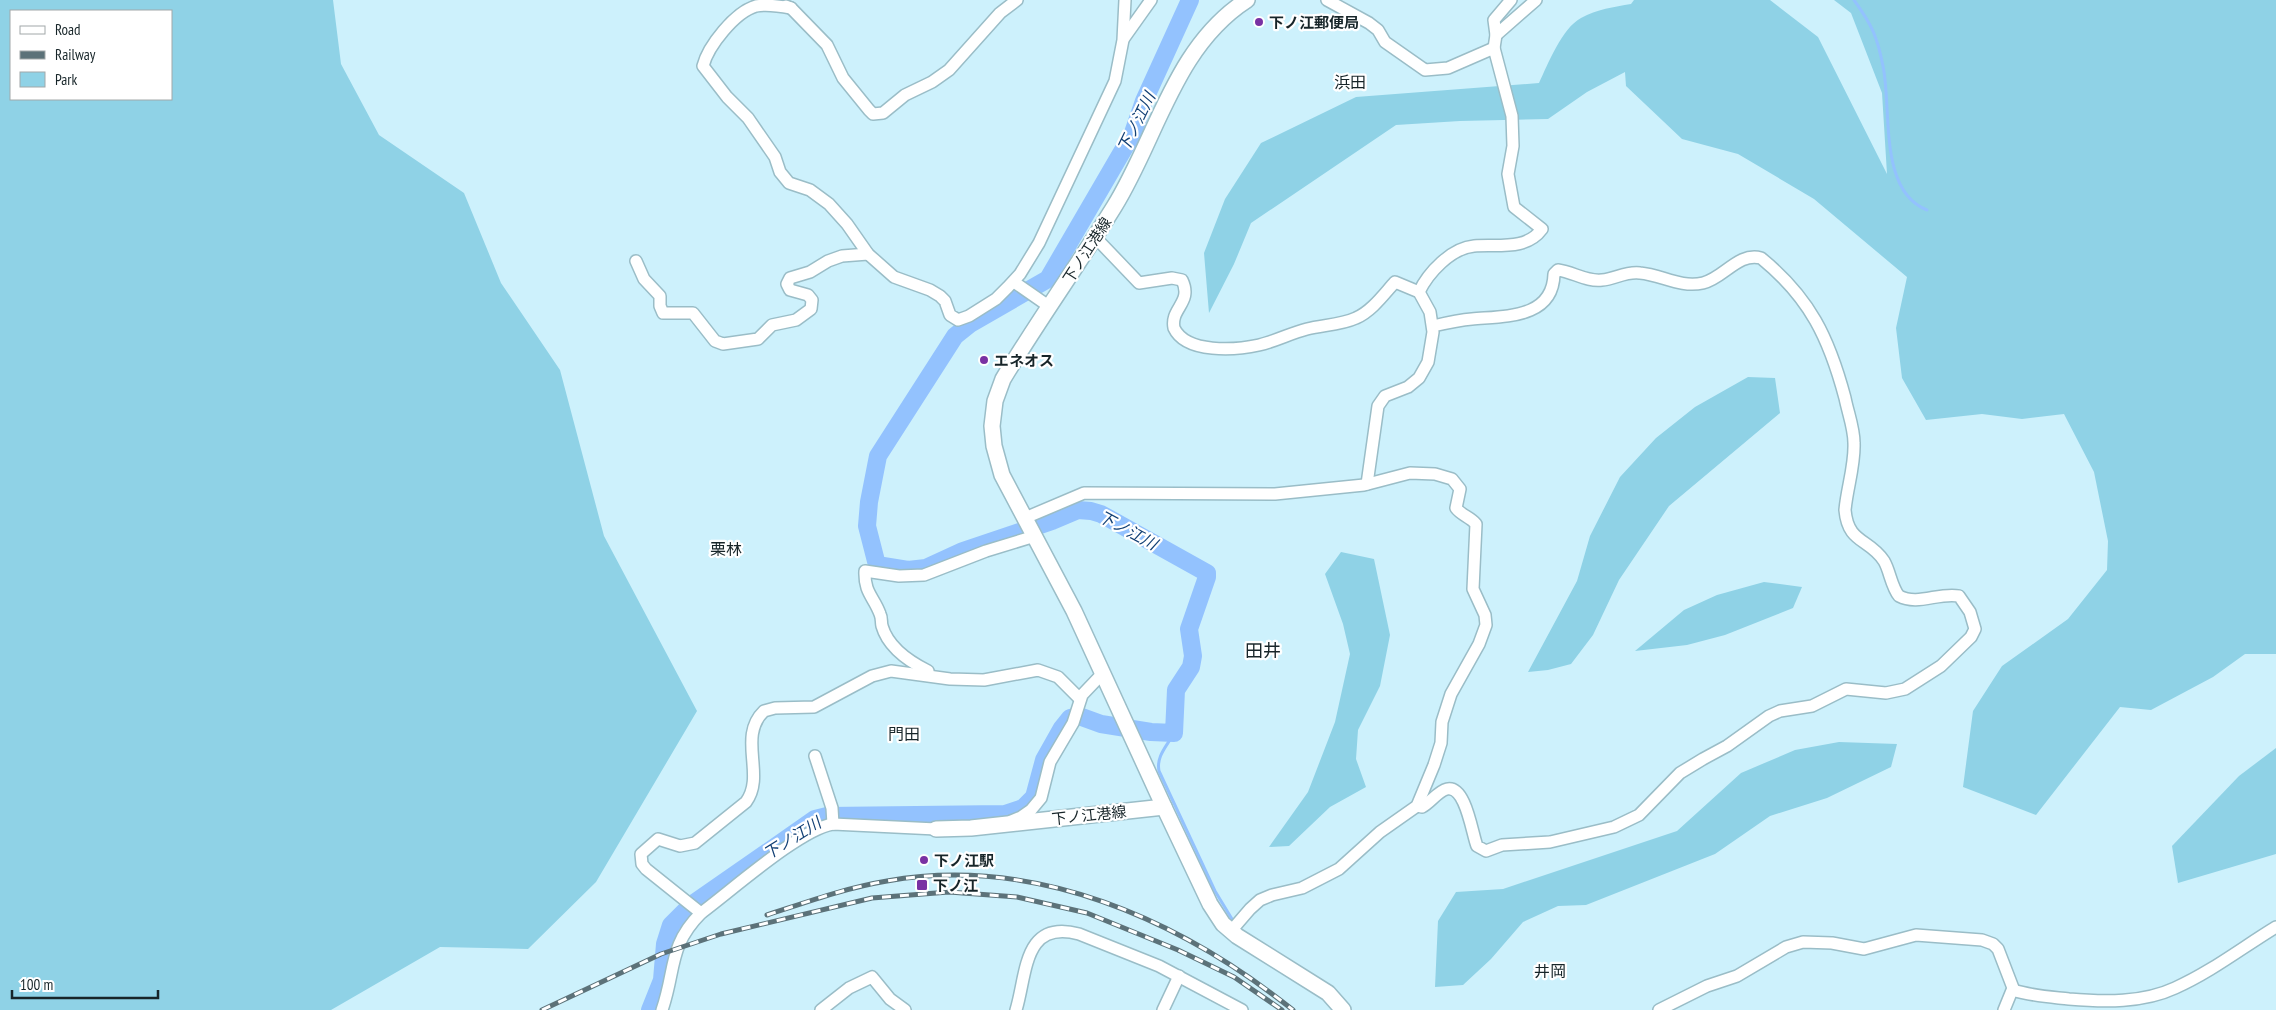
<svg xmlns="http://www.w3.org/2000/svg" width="2276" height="1010" font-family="'PT Sans Narrow','Noto Sans JP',sans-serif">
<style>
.green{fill:#8fd2e6;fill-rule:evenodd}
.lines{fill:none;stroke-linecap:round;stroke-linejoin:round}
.stream{stroke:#93c2fe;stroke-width:3}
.river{stroke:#93c2fe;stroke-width:18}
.street-casing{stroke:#9abdc7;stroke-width:14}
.secondary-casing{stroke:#9abdc7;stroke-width:18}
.street{stroke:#fff;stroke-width:11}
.secondary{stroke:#fff;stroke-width:15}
.rail-casing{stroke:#5c7279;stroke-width:5}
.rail{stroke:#fff;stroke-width:3;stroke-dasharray:9;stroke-linecap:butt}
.poi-dot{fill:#7931a3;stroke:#fff;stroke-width:2}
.labels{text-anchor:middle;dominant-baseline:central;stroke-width:4.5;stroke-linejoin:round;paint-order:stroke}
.poi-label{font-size:15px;font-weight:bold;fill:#172529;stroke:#fff;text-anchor:start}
.street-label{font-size:15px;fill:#172529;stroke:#fff}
.neighbourhood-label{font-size:16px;fill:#172529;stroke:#fff}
.water-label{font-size:16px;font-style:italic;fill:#124075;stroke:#fff}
.quarter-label{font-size:18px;fill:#172529;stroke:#fff}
</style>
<rect width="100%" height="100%" fill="#cdf1fc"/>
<g class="green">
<path d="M0,0H333L341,64L379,135L464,193L501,283L560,370L604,536L697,711L596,882L528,949L440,947L331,1010H0ZM11,11H171V99H11Z"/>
<path d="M1634,0H1770L1818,37L1887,174L1882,93L1851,13L1834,0H2276V654H2245L2213,677L2151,710L2120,707L2036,815L1963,787L1973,711L2002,666L2068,619L2107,570L2108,541L2094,472L2064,414L2022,419L1982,414L1926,420L1902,378L1896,328L1907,277L1814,199L1738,154L1682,139L1626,86L1625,72L1587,92L1548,119L1460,121L1396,125L1251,223L1234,264L1209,313L1204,253L1225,199L1261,143L1356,97L1539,83C1548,64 1562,28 1581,18C1597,9 1614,7 1631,4Z"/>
<polygon points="1748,377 1775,378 1780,413 1669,506 1619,580 1593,635 1571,664 1548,670 1528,672 1577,581 1590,536 1620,477 1656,438 1695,407"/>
<polygon points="1341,552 1374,559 1390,635 1380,686 1358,730 1356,759 1366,787 1330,807 1289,846 1269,847 1308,792 1335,722 1350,654 1343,624 1325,574"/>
<polygon points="1764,582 1802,587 1793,608 1725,635 1687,645 1635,651 1684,610 1717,595"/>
<polygon points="1839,742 1897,744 1891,767 1827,798 1770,816 1715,854 1586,905 1558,906 1523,922 1491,959 1463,985 1435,987 1438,921 1456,892 1503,889 1677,831 1741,773 1795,750"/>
<polygon points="2276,748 2276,854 2178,883 2172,846 2239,776"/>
</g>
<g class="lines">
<g class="stream">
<path d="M1854,0C1872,25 1877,36 1883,66C1892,109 1878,191 1927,210"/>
<path d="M1174,733C1167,746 1156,756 1159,771L1215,891L1235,924"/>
</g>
<polyline class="river" points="650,1010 662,980 665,944 671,925 690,906 815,819 827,816 1005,814 1023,808 1034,797 1044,760 1062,728 1070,718 1079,716 1101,724 1151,732 1174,733 1176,690 1191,667 1193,656 1189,629 1207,577 1207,573 1101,514 1091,511 1078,510 1052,521 963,551 926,568 908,570 877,565 867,526 869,502 878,456 955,336 970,324 1048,279 1133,133 1144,101 1190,0"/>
<defs>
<g id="street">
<path d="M1327,0L1369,23L1378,30L1385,42L1425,70L1448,68L1494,48L1512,116L1513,146L1508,174L1514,207L1542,229C1526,251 1497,244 1474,246C1451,248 1428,273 1419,292"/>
<polyline points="786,6 791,8 827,45 843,78 869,110 873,114 883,113 905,95 932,82 949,70 1000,13 1017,0"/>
<path d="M791,8C780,6 766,4 756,6C735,12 708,46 703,66L727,97L748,118L775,157L780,172L789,183L810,190L829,204L847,224L868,254L894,277L930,290L940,296L945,301L950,315L958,320L969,316L996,299L1008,287L1020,274L1039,243L1115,81L1123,40L1125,0"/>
<polyline points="1496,35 1536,0"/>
<polyline points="1124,38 1151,0"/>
<polyline points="1494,48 1496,35 1494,20 1511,0"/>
<path d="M1095,237L1139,283L1172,278L1182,280C1193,303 1170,308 1174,328C1186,354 1236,350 1259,345C1276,341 1291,333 1307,329C1323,325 1341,325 1356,318C1372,311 1384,294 1395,282L1419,292L1430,312L1433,332L1428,362L1419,378L1408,387L1385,396L1378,406L1367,484"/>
<polyline points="636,261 644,279 660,296 660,306 663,313 693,313 715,341 723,344 758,339 772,325 796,320 811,309 812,300 808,295 790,290 787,284 790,278 810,272 828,261 842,256 868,254"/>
<polyline points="1014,282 1050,307"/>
<path d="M1025,518L1084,493L1275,494L1364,485L1410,473L1435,474L1452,479L1460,489L1456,508C1461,515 1470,517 1476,524L1473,589L1485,615L1486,625L1479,644L1451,694L1442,722L1441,743L1434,765L1417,806L1380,832L1339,869L1302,888L1272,895L1260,900L1250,909L1231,931"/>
<path d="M928,671C910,662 888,647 882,626C881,622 882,618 880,614C874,597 864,593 865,571L899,576L924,575L986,551L1035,536"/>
<polyline points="815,756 832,808 833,824"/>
<path d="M1417,806L1422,807C1430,803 1438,791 1447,789C1466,785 1472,834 1477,846L1486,851L1502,845L1550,842L1614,827L1639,815L1680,773L1703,759L1727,746L1769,716L1780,711L1812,706L1846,689L1886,693L1905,689L1941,666L1971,637L1975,629L1970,612L1959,596C1939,592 1918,606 1899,596C1891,586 1890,571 1884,561C1869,538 1848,544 1845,510C1847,488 1855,465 1854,443C1854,428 1848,413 1845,398C1829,338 1810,298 1761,258C1738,252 1724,278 1703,283C1680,288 1662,275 1640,273C1626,271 1615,279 1602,280C1587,282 1573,272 1558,270L1554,274C1553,319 1504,316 1472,319C1459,320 1446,323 1433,326"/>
<polyline points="1011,821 1021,817 1031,810 1041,798 1050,762 1073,723 1082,695 1103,673"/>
<path d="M701,913L646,869L642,864L641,854L658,839L680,846L695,843L746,802C766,775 737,737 764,711L775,708L814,707L872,676L891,671L950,679L984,680L1038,670L1058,677L1080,699"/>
<path d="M2013,990C2031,996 2051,997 2069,999C2104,1002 2143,1003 2175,988C2211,972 2243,947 2276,927"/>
<path d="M662,1010C676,970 668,946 701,913C731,891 800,829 833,824L936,829"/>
<polyline points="821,1010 849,988 872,977 890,999 905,1010"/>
<path d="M1016,1010C1027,974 1023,919 1079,934L1159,966L1242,1010"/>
<polyline points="1163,1010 1179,976"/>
<polyline points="1659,1010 1707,986 1737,976 1786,947 1803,942 1832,943 1864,949 1916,935 1982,940 1993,944 1998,949 2013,988 2004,1010"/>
</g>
<g id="secondary">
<polyline points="1164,807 1210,904 1223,924 1237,936 1328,993 1343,1010"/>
<path d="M936,829L971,828L1164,807L1074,611L1002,475L994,446L992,426L995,401L1003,379C1038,321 1078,265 1114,207C1157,138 1174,47 1247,0"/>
</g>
</defs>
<use href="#street" class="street-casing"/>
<use href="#secondary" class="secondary-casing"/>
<use href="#street" class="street"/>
<use href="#secondary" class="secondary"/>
<defs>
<g id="rail">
<path d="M767,915C807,902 845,888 887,881C1035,855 1179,919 1293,1010"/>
<polyline points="542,1010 661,954 721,934 872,898 949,892 1017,897 1087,913 1178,950 1234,977 1282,1010"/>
</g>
</defs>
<use href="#rail" class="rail-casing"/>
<use href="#rail" class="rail"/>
</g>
<g class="poi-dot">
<circle cx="1259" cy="22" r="5"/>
<circle cx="984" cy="360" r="5"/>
<circle cx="924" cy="860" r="5"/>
<rect x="916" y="879" width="12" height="12" rx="2.5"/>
</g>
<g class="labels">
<g class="poi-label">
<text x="1269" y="22">下ノ江郵便局</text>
<text x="994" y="360">エネオス</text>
<text x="934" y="860">下ノ江駅</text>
<text x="933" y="885">下ノ江</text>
</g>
<g class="street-label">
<text transform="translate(1087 250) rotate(-57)">下ノ江港線</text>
<text transform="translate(1089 815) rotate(-6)">下ノ江港線</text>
</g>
<g class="neighbourhood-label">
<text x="1350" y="82">浜田</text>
<text x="726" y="549">栗林</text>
<text x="904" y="734">門田</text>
<text x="1550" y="971">井岡</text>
</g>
<g class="water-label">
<text transform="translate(1136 122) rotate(-64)">下ノ江川</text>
<text transform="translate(1128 530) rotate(28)">下ノ江川</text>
<text transform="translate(792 838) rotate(-32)">下ノ江川</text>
</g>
<g class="quarter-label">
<text x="1263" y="650">田井</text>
</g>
</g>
<rect x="10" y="10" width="162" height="90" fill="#ffffff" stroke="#a2a8a9"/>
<rect x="20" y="26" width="25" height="8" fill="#ffffff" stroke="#a2a8a9"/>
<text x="55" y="35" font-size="15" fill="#172529">Road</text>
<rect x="20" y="51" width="25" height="8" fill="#5c7279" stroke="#a2a8a9"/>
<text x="55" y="60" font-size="15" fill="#172529">Railway</text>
<rect x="20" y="72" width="25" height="15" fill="#8fd2e6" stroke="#a2a8a9"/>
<text x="55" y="85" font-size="15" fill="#172529">Park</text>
<path d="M12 990v8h146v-8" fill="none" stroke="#172529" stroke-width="2.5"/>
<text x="20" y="990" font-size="15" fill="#172529" stroke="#ffffff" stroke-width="4" paint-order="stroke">100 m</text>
</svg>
